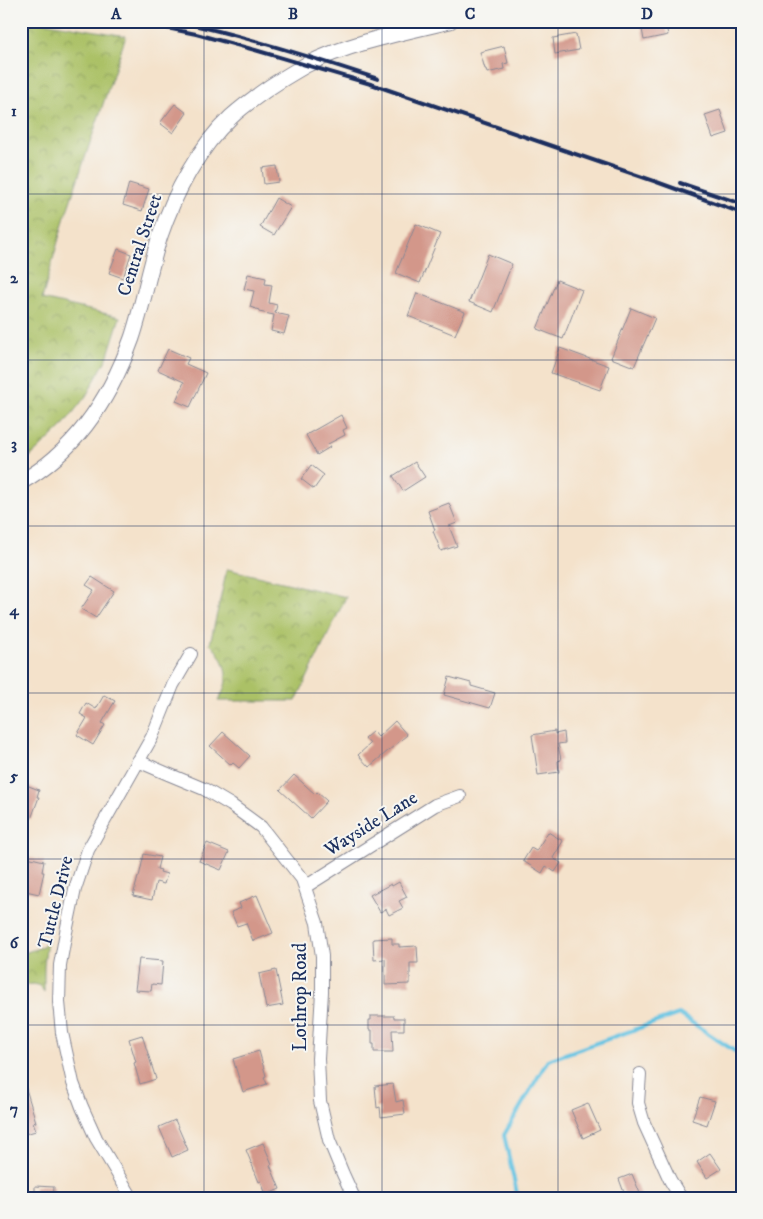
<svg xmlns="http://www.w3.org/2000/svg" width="763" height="1219" font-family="'IM FELL DW Pica',serif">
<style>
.park{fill:url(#park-crowns);stroke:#637862}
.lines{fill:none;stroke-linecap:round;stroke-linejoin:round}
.stream{stroke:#64c3e2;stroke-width:4}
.building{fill:#d3978a}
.minor-casing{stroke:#888894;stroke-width:14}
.tertiary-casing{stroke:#888894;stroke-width:17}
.minor{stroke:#fff;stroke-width:12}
.tertiary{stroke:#fff;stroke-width:15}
.rail{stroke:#1b2f5e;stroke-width:4}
.grid{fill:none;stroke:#1b2f5e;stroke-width:1;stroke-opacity:0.55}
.labels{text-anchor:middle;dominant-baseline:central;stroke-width:4;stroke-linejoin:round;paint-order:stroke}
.street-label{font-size:19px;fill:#1b2f5e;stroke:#f6f6f2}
.neatline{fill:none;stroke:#1b2f5e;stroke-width:2}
.grid-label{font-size:16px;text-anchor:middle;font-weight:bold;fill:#1b2f5e}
</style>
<defs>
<pattern id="park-crowns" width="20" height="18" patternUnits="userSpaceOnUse" patternTransform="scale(1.25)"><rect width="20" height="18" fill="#abc166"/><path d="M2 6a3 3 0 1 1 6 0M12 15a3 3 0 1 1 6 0" fill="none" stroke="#8a9d57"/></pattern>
</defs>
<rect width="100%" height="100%" fill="#f6f6f2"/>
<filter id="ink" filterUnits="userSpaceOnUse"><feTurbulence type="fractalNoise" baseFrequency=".02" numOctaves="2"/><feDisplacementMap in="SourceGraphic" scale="10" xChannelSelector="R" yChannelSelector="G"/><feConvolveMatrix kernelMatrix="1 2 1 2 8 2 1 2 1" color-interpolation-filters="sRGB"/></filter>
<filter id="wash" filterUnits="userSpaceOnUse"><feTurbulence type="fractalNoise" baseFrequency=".0096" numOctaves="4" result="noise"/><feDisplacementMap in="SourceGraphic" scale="20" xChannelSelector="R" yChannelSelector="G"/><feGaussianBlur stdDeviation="1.12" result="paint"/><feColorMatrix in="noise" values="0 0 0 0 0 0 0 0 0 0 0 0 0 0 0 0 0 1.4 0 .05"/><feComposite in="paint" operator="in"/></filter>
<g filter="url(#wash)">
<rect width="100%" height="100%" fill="#f4e2cb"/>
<g class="park">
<polygon points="21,21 37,21 126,36 64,220 42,299 120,317 107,358 86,396 61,428 31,456 21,462"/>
<path d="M227,569L346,597L296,701H218C220,697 223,693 224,689C230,672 222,655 210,644Z"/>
<path d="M47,940L44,966V992C39,982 31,983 21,987V954L42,947Z"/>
</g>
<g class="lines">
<polyline class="stream" points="518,1198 504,1135 548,1060 679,1014 742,1056"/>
</g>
<g id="blocks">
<g class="building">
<polygon points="653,21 665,21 668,35 644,40 641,24"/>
<polygon points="576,34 579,50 555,54 553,38"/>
<polygon points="504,46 508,63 503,64 504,69 487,73 486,69 485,69 480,52"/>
<polygon points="175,104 187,113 173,133 160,123"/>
<polygon points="720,110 728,133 713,138 705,115"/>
<polygon points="277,166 279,182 264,184 262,168"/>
<polygon points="129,183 149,189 142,211 123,205"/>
<polygon points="276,198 291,207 274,235 260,227"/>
<polygon points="416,224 440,234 420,283 396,273"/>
<polygon points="118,249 131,254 123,278 109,273"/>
<polygon points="488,254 512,264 493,312 469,302"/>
<polygon points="248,274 266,278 265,284 272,285 269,303 277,305 275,313 289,316 284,334 271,331 274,315 259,312 259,310 250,307 254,291 244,289"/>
<polygon points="557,280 582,290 563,339 537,329"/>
<polygon points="417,293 465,312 455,335 408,316"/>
<polygon points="631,308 655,318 634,367 611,358"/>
<polygon points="560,348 609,366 600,390 551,373"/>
<polygon points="168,349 189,358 186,364 206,373 190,407 176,401 184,382 158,370"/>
<polygon points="341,415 347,428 343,430 345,435 328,444 330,447 317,455 306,435"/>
<polygon points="415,462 425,477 403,491 393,476"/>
<polygon points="311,465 324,475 314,489 301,479"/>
<polygon points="449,503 457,523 449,526 457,546 441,551 433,531 435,530 428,511"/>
<polygon points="92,577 114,591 96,618 81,609 94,590 86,585"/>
<polygon points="449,677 471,683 471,686 495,693 490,708 444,695"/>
<polygon points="104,695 115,701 102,723 105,725 93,745 77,735 87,718 80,714 86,703 96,709"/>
<polygon points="395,721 407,735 369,767 358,755 370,744 365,738 373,731 378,737"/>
<polygon points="555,731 555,734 564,732 565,743 558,744 561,760 558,761 559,772 538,775 532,735"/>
<polygon points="223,732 250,756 239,768 233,763 231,765 210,746"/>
<polygon points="294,775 315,794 317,792 327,801 311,818 280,790"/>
<polygon points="21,783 39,790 37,797 39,797 31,819 21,816"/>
<polygon points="548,832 563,841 553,858 561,863 555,872 546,866 542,873 523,861 531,848 536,851"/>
<polygon points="207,843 229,852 221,870 199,861"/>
<polygon points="144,854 160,857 157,869 161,870 160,872 167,874 164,884 156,882 152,900 133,896 138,877 139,877"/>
<polygon points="27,857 44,861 42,872 44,872 39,894 21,890 21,883"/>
<polygon points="399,882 407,897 399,901 403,908 389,915 386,909 380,912 370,895 391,884 392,886"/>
<polygon points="257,895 273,933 253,941 246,923 237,926 231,912 241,908 239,903"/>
<polygon points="392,938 392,944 399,944 399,947 417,946 418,963 410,963 410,984 385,985 385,959 374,960 373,939"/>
<polygon points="139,959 163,961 161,985 152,984 151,991 135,990"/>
<polygon points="276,970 283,1005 266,1008 259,974"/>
<polygon points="371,1016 394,1016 394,1018 404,1018 404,1030 392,1030 393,1052 374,1052 374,1044 372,1044 372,1030 369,1030 369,1020 371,1020"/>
<polygon points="142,1035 156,1079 140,1084 134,1063 136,1062 129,1039"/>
<polygon points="259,1051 266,1076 264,1077 267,1084 243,1092 233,1059"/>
<polygon points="24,1082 36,1122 33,1123 36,1131 21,1135 21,1083"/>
<polygon points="393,1084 396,1102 403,1100 405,1114 381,1117 380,1107 377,1108 375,1086"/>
<polygon points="700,1097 715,1101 707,1125 692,1120"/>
<polygon points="588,1103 600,1130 583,1138 571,1110"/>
<polygon points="175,1120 188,1150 172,1157 159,1127"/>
<polygon points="263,1143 272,1164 270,1165 280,1189 266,1195 261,1181 259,1182 246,1150"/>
<polygon points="710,1153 721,1169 707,1178 697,1162"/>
<polygon points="632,1174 642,1198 626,1198 619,1179"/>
<polygon points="35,1186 54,1187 53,1198 35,1198"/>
</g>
</g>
</g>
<g filter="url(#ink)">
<use href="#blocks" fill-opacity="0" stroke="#888894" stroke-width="1"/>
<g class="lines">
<defs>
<g id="minor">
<polyline points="138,761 168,774 204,789 231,805 261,827 302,879 317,923 322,956 322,992 318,1059 320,1101 329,1140 343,1174 354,1198"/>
<polyline points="305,887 435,805 460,796"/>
<polyline points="640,1074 638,1103 644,1123 670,1180 681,1198"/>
<polyline points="132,1198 96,1138 82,1107 73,1083 62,1033 59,1002 60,965 66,932 75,889 88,850 152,737 173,685 191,654"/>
</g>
<path id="tertiary" d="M21,482C76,451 111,396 132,338C143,305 149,270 160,236C174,194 199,147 231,117C243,106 257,96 270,87C282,79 294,72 306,65C348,43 404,32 450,21"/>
</defs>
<use href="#minor" class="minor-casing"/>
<use href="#tertiary" class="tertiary-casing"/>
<use href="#minor" class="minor"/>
<use href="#tertiary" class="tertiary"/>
<g class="rail">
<polyline points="133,21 196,34 255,50 374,85 654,181 742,213"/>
<path d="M176,21C245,36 312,57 378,79"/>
<polyline points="680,183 742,204"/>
</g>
</g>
</g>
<path class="grid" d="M204,21V1198M382,21V1198M558,21V1198M21,194H742M21,360H742M21,526H742M21,693H742M21,859H742M21,1025H742"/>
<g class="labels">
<g class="street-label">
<text transform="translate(140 245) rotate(-72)">Central Street</text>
<text transform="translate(371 824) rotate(-32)">Wayside Lane</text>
<text transform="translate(56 902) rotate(-76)">Tuttle Drive</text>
<text transform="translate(300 997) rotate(-90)">Lothrop Road</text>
</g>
</g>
<rect width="763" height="1219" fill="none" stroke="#f6f6f2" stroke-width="55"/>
<rect x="28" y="28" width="708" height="1164" class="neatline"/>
<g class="grid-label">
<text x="116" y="19">A</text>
<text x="293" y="19">B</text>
<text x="470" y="19">C</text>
<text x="647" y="19">D</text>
<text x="14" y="116">1</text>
<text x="14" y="283">2</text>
<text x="14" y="449">3</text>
<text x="14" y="615">4</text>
<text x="14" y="781">5</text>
<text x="14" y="948">6</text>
<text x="14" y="1114">7</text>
</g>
</svg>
